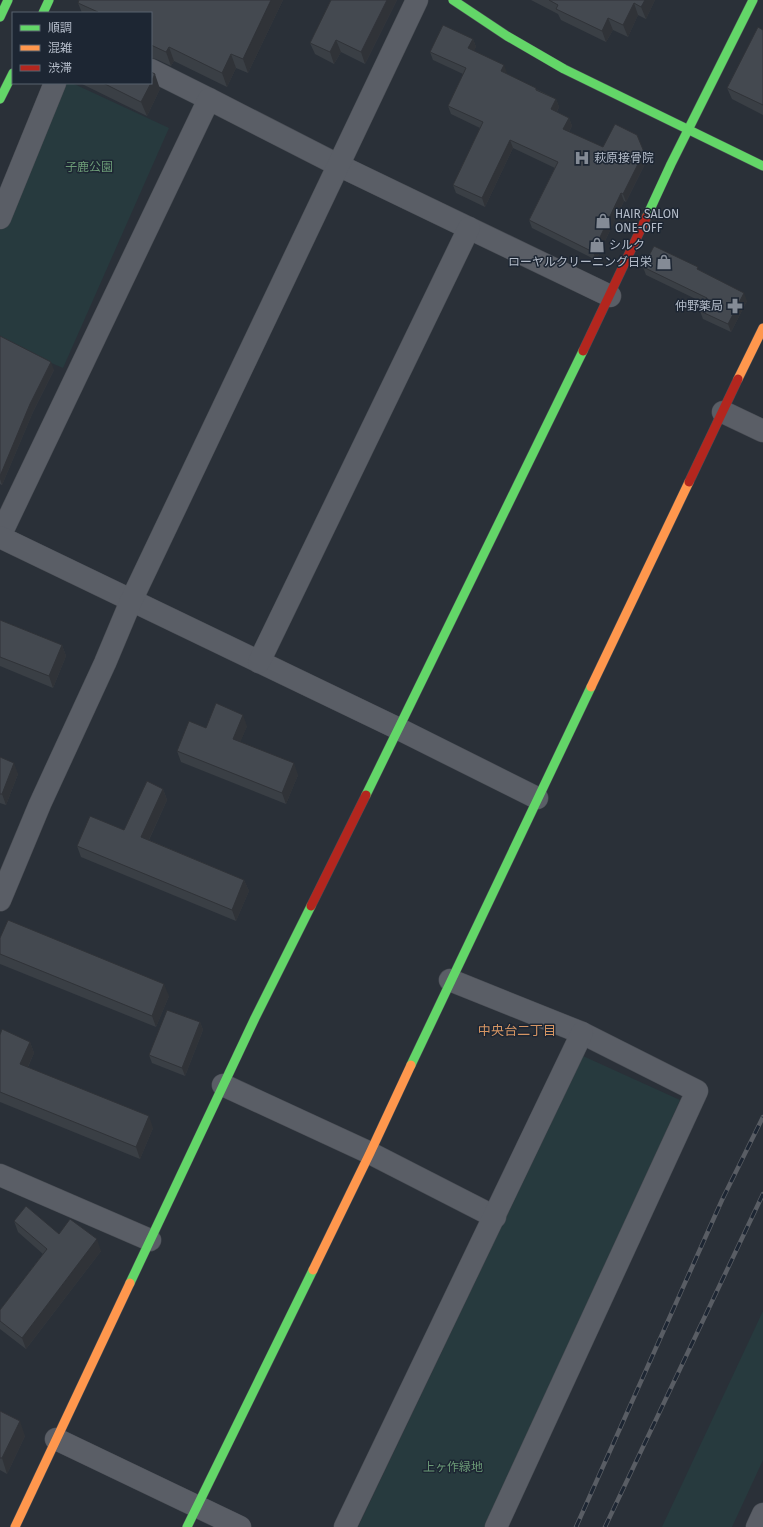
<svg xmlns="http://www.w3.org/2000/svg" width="763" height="1527" font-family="'Fira Sans','Noto Sans JP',sans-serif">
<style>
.green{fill:#273a3e}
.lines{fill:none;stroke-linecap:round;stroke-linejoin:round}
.street-casing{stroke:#484c53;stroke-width:23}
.fast-casing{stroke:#484c53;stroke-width:10}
.slow-casing{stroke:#484c53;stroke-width:10}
.jam-casing{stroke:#484c53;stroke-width:10}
.street{stroke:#5a5e66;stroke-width:22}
.fast{stroke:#63d668;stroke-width:9}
.slow{stroke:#ff974d;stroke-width:9}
.jam{stroke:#b3261e;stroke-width:9}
.rail-casing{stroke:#595d64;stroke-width:4.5}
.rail{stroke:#1d2633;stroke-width:3;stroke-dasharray:9;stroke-linecap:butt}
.wall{fill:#3a3f45}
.shaded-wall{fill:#303338}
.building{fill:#444950;stroke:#303338}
.labels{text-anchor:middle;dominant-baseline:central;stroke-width:3;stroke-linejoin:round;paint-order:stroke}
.poi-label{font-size:12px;fill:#b4bcc9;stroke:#1d2633;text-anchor:start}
.park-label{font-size:12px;fill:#6b9a76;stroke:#1d2633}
.neighbourhood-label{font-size:13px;fill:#d59563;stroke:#1d2633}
</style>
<rect width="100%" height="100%" fill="#2a3038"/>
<g class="green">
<polygon points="64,83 72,83 169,128 63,368 0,341 0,230"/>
<polygon points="583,1056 680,1100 491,1527 358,1527"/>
<polygon points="763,1311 763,1460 732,1527 662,1527"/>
</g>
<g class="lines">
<defs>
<g id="street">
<polyline points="151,70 209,99"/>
<polyline points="0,218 55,83"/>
<polyline points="723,412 763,431"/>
<polyline points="0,536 209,99 338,165 610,296"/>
<polyline points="0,537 399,729 537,798"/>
<polyline points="259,662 469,228"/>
<polyline points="0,900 40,804 105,663 131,601 417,0"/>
<polyline points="450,980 582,1033 697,1091 496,1527"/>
<polyline points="223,1085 370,1153 495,1217"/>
<polyline points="0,1175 150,1240"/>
<polyline points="56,1439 240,1527"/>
<polyline points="345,1527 582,1033"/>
<polyline points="757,1527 763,1514"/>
</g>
<g id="fast">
<polyline points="453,0 507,36 564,69 763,166"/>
<polyline points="43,13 49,0"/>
<polyline points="0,17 8,0"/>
<polyline points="0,99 13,73"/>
<polyline points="647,216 671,164 753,0"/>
<polyline points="366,795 583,351"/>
<polyline points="411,1065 591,687"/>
<polyline points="130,1283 255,1018 311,906"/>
<polyline points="187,1527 313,1270"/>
</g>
<g id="slow">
<polyline points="738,379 763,328"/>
<polyline points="591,687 689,482"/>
<polyline points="313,1270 370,1153 411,1065"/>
<polyline points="15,1527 130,1283"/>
</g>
<g id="jam">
<polyline points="583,351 647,216"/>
<polyline points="689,482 738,379"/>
<polyline points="311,906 366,795"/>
</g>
</defs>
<use href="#street" class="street-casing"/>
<use href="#fast" class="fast-casing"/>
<use href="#slow" class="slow-casing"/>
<use href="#jam" class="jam-casing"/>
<use href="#street" class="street"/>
<use href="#fast" class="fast"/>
<use href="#slow" class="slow"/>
<use href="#jam" class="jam"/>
<defs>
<g id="rail">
<polyline points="576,1527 722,1200 763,1117"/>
<polyline points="605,1527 763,1194"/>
</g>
</defs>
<use href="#rail" class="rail-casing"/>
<use href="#rail" class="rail"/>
</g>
<g class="wall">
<polygon points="283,0 248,73 236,68 227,87 174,61 171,66 156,59 151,58 151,13 82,13 78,3"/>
<polygon points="331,0 397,0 365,64 341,52 334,64 315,54 310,43"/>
<polygon points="531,0 655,0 646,19 638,15 628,37 613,30 606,42 561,20 558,14"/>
<polygon points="763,30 763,115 732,99 727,88"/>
<polygon points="473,39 476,47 473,51 506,73 538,90 556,99 559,107 557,112 569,118 572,126 569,132 603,147 647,160 626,202 624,201 596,260 532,228 529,220 555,168 513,148 485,207 456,193 453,185 480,128 451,114 448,106 463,74 433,60 430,52"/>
<polygon points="80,83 151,83 160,89 147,116"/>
<polygon points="643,267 699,270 747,301 731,332 703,319 700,311 704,303 646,275"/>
<polygon points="0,336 54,370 33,412 2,485 0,484"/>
<polygon points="0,620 62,645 66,656 53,688 0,666"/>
<polygon points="247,726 240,742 298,775 286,804 181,762 177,751 206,728"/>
<polygon points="0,757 18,774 6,805 0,803"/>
<polygon points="163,789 167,800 149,840 244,880 249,891 236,921 81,857 77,846 124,830"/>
<polygon points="0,938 169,996 156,1027 0,964"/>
<polygon points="200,1022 203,1030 185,1076 152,1063 149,1055"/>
<polygon points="0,1035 30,1042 34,1053 28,1067 153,1128 140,1159 0,1102"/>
<polygon points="14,1221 59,1234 101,1251 26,1349 0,1329 0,1310 43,1254 18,1232"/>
<polygon points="0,1411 25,1436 7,1474 0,1470"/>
</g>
<g class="shaded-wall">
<polygon points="271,0 283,0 248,73 243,59"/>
<polygon points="387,0 397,0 365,64 361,52"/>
<polygon points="645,0 655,0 646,19 641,7"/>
<polygon points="634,3 638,15 628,37 623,25"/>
<polygon points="608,18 613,30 606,42 602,31"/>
<polygon points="473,39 476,47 471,57 468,48"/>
<polygon points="336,40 341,52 334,64 330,52"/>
<polygon points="169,47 174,61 171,66 166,52"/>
<polygon points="231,54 236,68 227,87 222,73"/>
<polygon points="504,65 507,73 501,71"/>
<polygon points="155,74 160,89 147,116 141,102"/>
<polygon points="556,99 559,107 554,117 551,109"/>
<polygon points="569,118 572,126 566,137 563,129"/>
<polygon points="510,140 513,148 485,207 482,198"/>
<polygon points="644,152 647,160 626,202 623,194"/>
<polygon points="621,193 624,201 596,260 593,252"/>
<polygon points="744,293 747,301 731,332 728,324"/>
<polygon points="51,362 54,370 33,412 2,485 0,479 0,476 30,404"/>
<polygon points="62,645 66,656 53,688 49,676"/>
<polygon points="243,715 247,726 237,750 233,739"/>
<polygon points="14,763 18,774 6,805 2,794"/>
<polygon points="294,763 298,775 286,804 282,793"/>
<polygon points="163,789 167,800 145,848 141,837"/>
<polygon points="244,880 249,891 236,921 232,910"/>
<polygon points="164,984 169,996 156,1027 152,1016"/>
<polygon points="200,1022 203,1030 185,1076 182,1068"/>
<polygon points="30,1042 34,1053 24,1075 20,1064"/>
<polygon points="149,1116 153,1128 140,1159 136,1147"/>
<polygon points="97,1239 101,1251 26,1349 22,1338"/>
<polygon points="20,1421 25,1436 7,1474 2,1458"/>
</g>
<g class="building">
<polygon points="79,0 271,0 243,59 231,54 222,73 169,47 166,52 151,45 151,13 97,13 98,12 78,3"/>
<polygon points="331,0 387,0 361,52 336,40 330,52 310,43"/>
<polygon points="549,0 645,0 641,7 634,3 623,25 608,18 602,31 556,9 558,5"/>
<polygon points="443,25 473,39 468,48 504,65 501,71 536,88 536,90 556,99 551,109 569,118 563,129 603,147 615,124 637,135 644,152 623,194 621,193 593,252 529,220 558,162 510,140 482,198 453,185 483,122 448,106 466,68 430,52"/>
<polygon points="758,27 763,30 763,105 727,88"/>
<polygon points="151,72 155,74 151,82"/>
<polygon points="103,83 151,83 141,102"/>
<polygon points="654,246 698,267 697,269 744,293 728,324 700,311 707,298 643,267"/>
<polygon points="0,336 51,362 30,404 0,476"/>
<polygon points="0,620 62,645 49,676 0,657"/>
<polygon points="216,703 243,715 233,739 294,763 282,793 177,751 189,721 206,728"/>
<polygon points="0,757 14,763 2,794 0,794"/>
<polygon points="147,781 163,789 141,837 244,880 232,910 77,846 90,816 124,830"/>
<polygon points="8,920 164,984 152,1016 0,954 0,938"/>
<polygon points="167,1010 200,1022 182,1068 149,1055"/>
<polygon points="2,1029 30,1042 20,1064 149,1116 136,1147 0,1092 0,1035"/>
<polygon points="26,1206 59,1234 70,1219 97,1239 22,1338 0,1321 0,1310 47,1249 14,1221"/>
<polygon points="0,1411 20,1421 2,1458 0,1458"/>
</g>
<defs>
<symbol id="hospital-bare" viewBox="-9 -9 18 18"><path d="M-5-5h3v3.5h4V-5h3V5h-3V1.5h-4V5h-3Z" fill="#848b96" stroke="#1d2633" stroke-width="2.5" paint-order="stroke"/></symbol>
<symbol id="shop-bare" viewBox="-9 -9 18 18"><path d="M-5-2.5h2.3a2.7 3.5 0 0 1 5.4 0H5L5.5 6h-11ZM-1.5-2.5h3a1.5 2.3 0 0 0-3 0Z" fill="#848b96" stroke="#1d2633" stroke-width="2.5" paint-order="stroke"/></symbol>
<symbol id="pharmacy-bare" viewBox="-9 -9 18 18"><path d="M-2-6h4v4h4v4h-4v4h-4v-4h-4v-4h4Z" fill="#848b96" stroke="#1d2633" stroke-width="2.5" paint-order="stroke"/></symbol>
</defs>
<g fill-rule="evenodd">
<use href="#hospital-bare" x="571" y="147" width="22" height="22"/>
<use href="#shop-bare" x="592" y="210" width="22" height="22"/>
<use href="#shop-bare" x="586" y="234" width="22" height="22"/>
<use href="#shop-bare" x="653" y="251" width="22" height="22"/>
<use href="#pharmacy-bare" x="724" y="295" width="22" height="22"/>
</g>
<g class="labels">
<g class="poi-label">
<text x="594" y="158">萩原接骨院</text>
<text x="615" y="214">HAIR SALON<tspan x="615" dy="14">ONE-OFF</tspan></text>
<text x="609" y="245">シルク</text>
<text x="652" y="262" text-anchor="end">ローヤルクリーニング日栄</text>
<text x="723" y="306" text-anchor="end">仲野薬局</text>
</g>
<g class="park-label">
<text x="89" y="167">子鹿公園</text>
<text x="453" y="1467">上ヶ作緑地</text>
</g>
<g class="neighbourhood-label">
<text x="517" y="1030">中央台二丁目</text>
</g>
</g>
<rect x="12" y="12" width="140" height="72" fill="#1d2633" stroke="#59626f"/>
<rect x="20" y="25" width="20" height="6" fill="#63d668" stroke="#59626f"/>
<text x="48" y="32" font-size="12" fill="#b4bcc9">順調</text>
<rect x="20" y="45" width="20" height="6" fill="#ff974d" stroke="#59626f"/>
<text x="48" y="52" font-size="12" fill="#b4bcc9">混雑</text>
<rect x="20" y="65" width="20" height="6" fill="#b3261e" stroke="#59626f"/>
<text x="48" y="72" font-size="12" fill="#b4bcc9">渋滞</text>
</svg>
